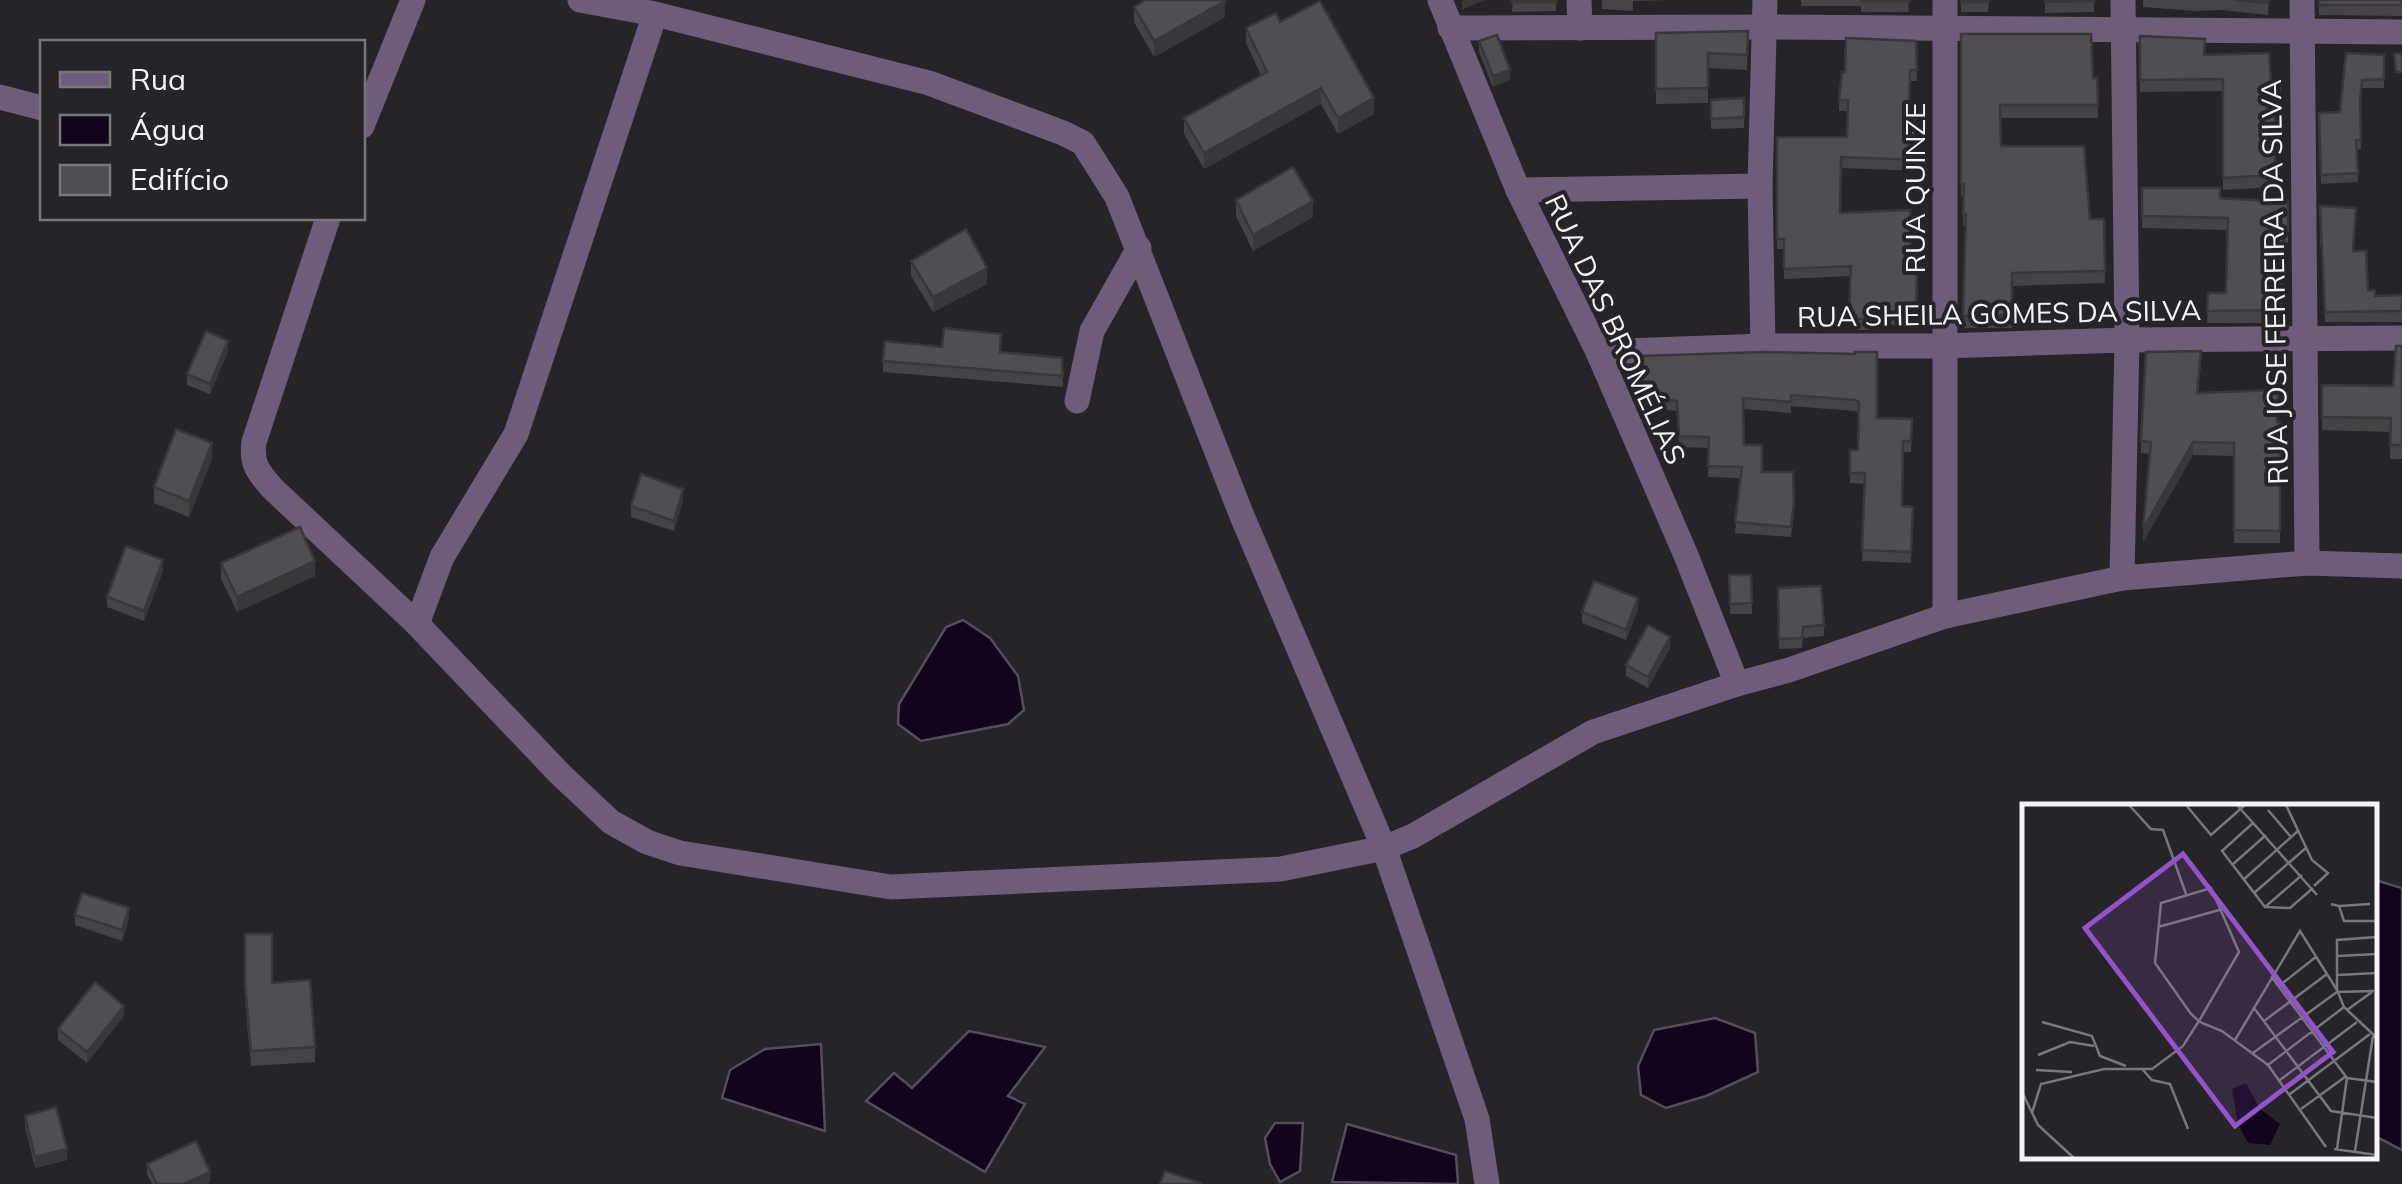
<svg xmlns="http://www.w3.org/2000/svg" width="2402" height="1184" font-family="Mulish,sans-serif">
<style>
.water{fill:#11041b;stroke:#554c5d;stroke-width:2.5}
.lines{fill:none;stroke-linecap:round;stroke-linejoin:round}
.minor{stroke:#6d5d7b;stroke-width:25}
.wall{fill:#464347}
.shaded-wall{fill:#39373a}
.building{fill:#514e53;stroke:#39373a;stroke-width:2.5}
.labels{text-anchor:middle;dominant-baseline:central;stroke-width:8;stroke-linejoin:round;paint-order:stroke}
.street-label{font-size:28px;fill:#f4f3f6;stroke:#262428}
.inset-road{fill:none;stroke:#78777a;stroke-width:2.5}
.view{fill:#9354ca;fill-opacity:0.15;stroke:#9354ca;stroke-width:5}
.inset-edge{fill:none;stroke:#f4f3f6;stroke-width:5}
</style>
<rect width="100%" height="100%" fill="#262428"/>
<g class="water">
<polygon points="963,620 990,638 1018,676 1024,710 1008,724 921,741 898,724 899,704 946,627"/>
<polygon points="2375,880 2402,888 2402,1150 2375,1136"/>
<polygon points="1715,1018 1755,1033 1758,1072 1706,1096 1666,1108 1641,1095 1638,1066 1654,1030"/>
<polygon points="969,1031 1045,1047 1008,1096 1025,1104 985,1172 866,1101 894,1073 912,1088"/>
<polygon points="821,1044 825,1131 722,1098 730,1070 765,1049"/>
<polygon points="1275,1123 1303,1123 1300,1171 1280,1182 1270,1164 1265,1138"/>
<polygon points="1347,1124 1456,1155 1458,1184 1332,1182"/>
</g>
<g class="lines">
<g class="minor">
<polyline points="580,0 655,14 929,83 1063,133 1083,143 1117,197 1242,516 1384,848 1477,1119 1487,1184"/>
<polyline points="1440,0 1518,190 1598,352 1685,553 1737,684"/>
<polyline points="1579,0 1580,28"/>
<polyline points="2302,0 2307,563"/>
<polyline points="1450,28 1765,27 2402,32"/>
<polyline points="0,97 42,108"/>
<polyline points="362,126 413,0"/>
<polyline points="1518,190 1760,186"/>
<path d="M328,218L254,442C251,464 258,472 272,488L417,624L560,774L611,822L647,842L680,853L891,887L1281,869L1384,848L1413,836L1593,732L1737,684L1789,670L1945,616L2122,578L2307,563L2402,566"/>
<polyline points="1763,346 1760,186 1765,0"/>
<polyline points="1598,352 1763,346 1944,346 2127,340 2402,338"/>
<polyline points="1077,401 1092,331 1139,248"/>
<polyline points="2122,578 2127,340 2123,0"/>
<polyline points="1945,616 1945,0"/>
<polyline points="417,624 442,557 516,434 655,14"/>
</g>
</g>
<g class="wall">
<polygon points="1513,0 1556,0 1556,11 1512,12"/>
<polygon points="1602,0 1671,0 1633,1 1633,11 1602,9"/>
<polygon points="1801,0 1908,0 1909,12 1861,12 1861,6 1801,6"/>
<polygon points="1961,0 1989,0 1988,12 1961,12"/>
<polygon points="2045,0 2094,0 2094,12 2045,13"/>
<polygon points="2143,0 2269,0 2268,15 2221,10 2196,11 2143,7"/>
<polygon points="2319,0 2402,0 2402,16 2319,15"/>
<polygon points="1134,7 1225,17 1154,57 1134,22"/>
<polygon points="1246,28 1374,114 1338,134 1321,104 1204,169 1184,134 1184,118 1261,75 1246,43"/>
<polygon points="1748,31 1747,70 1708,68 1708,103 1656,104 1656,33"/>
<polygon points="1961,34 2093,78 2097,78 2098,118 2000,118 2001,146 2090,219 2104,219 2105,283 2012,286 2012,328 1963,328 1965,226 1963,226 1964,196 1961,196"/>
<polygon points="2140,36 2205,55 2271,85 2280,85 2280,121 2275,121 2275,187 2223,190 2223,91 2140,92"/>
<polygon points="1479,41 1510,80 1493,87 1479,52"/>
<polygon points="1916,41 1917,81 1910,81 1909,106 1918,160 1918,171 1841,168 1840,213 1911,270 1917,270 1916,325 1878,325 1877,330 1856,330 1856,326 1849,326 1851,276 1784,279 1784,249 1777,249 1777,137 1847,137 1848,111 1839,111 1839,100 1845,72"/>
<polygon points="2346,53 2384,55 2384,88 2362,88 2360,108 2361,149 2357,149 2358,182 2321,184 2319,113 2340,112"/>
<polygon points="1744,98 1744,128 1711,129 1711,100"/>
<polygon points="2142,188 2220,198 2288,202 2288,243 2284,243 2282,305 2274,305 2275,323 2207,323 2208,293 2226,293 2228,230 2142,228"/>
<polygon points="1236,200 1313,217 1253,251 1236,216"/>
<polygon points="2320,206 2354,251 2368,290 2375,296 2402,295 2402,322 2325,322 2322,245 2320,245"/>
<polygon points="911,261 987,284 933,312 911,276"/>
<polygon points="2402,346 2402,459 2390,459 2390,432 2322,430 2322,385 2393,386"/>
<polygon points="228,351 210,394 187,385 187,374"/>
<polygon points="1001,352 1062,358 1063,387 883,372 883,361"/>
<polygon points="1855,354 1877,418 1912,419 1911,452 1903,452 1902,506 1913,507 1911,563 1862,561 1865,484 1850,483 1850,450 1858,450 1859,412 1855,411 1791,406 1791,413 1743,409 1744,445 1762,472 1794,512 1791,537 1735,533 1740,478 1708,477 1709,448 1679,447 1677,411 1640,407 1641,356"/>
<polygon points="2201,363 2198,393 2280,422 2280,543 2234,543 2234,456 2193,455 2143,542 2150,454 2141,453 2141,441"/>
<polygon points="212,459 189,517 154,503 154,487"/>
<polygon points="683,500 674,531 631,517 631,506"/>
<polygon points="221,563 315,576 237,612 221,579"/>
<polygon points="163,571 144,621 107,607 107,597"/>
<polygon points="1729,575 1751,575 1752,614 1730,614"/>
<polygon points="1778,588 1824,625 1824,636 1803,638 1802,648 1779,649"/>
<polygon points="1638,609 1626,640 1582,623 1582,612"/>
<polygon points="1670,648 1648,688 1626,676 1626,665"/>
<polygon points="75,915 129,919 122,941 75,925"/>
<polygon points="245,934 272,983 315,1047 315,1062 251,1066 245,1000"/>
<polygon points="124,1016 87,1063 58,1040 58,1029"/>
<polygon points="25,1116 67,1160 35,1168 25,1126"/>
<polygon points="147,1164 210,1182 207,1184 152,1184 147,1174"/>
</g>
<g class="shaded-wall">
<polygon points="1464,0 1484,0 1462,10 1462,1"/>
<polygon points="1225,1 1225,17 1154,57 1154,41"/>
<polygon points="1510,70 1510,80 1493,87 1493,76"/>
<polygon points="1321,88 1321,104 1204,169 1204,153"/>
<polygon points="1374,98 1374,114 1338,134 1338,118"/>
<polygon points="1313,201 1313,217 1253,251 1253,235"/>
<polygon points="987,268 987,284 933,312 933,297"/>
<polygon points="228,341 228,351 210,394 210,384"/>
<polygon points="2193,442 2193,455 2143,542 2143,529"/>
<polygon points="212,443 212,459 189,517 189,501"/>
<polygon points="683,489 683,500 674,531 674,521"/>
<polygon points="163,560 163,571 144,621 144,611"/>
<polygon points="315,561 315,576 237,612 237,597"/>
<polygon points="1638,598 1638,609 1626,640 1626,630"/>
<polygon points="1670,637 1670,648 1648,688 1648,677"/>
<polygon points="129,908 129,919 122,941 122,930"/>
<polygon points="124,1006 124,1016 87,1063 87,1052"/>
<polygon points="67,1149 67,1160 35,1168 35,1157"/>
<polygon points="210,1172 210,1182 207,1184 184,1184"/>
</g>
<g class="building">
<polygon points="1146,0 1224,0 1225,1 1154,41 1134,7"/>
<polygon points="1513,0 1556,0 1556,2 1512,2"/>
<polygon points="1861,0 1908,0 1909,1 1861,1"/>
<polygon points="1961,0 1989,0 1988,2 1961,2"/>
<polygon points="2045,0 2094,0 2094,1 2045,2"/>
<polygon points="2234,0 2269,0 2268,3"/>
<rect x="2319" y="0" width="83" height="5"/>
<polygon points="1320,1 1374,98 1338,118 1321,88 1204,153 1184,118 1267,72 1246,28 1276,13 1280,22"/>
<polygon points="1748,31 1747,55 1708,53 1708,88 1656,89 1656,33"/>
<polygon points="1961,34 2091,34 2093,78 2097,78 2098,105 2000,105 2001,146 2084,146 2090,219 2104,219 2105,271 2012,273 2012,315 1963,316 1966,214 1963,214 1964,184 1961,184"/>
<polygon points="1497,35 1510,70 1493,76 1479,41"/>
<polygon points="2140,36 2205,39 2204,55 2269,53 2271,85 2280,85 2280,108 2275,108 2275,175 2223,178 2223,79 2140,80"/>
<polygon points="1846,38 1916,41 1917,70 1910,70 1909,106 1913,106 1918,160 1841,157 1840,213 1910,210 1911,270 1917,270 1916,314 1878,315 1877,319 1856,319 1856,315 1849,315 1851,266 1784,269 1784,239 1777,239 1777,137 1847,137 1848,100 1839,100 1842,72 1845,72"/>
<polygon points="2346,53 2384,55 2384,79 2362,80 2360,101 2361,140 2356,140 2358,173 2321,175 2319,113 2340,112"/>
<polygon points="2402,53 2402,72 2396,72 2394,54"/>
<polygon points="1744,98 1744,117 1711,119 1711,100"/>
<polygon points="1293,167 1313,201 1253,235 1236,200"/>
<polygon points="2142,188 2220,188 2220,198 2288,202 2288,230 2284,230 2282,293 2274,293 2275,310 2207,311 2208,293 2226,293 2228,218 2142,216"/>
<polygon points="2320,206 2356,208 2353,251 2366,251 2368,290 2375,290 2375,296 2402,295 2402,311 2325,312"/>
<polygon points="966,229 987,268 933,297 911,261"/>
<polygon points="944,328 1001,334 1000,352 1062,358 1063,376 883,361 885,341 942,347"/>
<polygon points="206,331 228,341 210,384 187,374"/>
<polygon points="2396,346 2402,346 2402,445 2390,445 2391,418 2322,417 2322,385 2393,386"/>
<polygon points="2201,351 2197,393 2278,390 2277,422 2280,422 2280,531 2234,530 2234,443 2193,442 2143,529 2151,442 2141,441 2146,352"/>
<polygon points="1763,352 1855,354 1855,352 1877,352 1877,418 1912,419 1911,441 1903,441 1902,506 1913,507 1911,552 1862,550 1865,473 1850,473 1850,450 1858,450 1859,402 1855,400 1791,395 1791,402 1743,398 1744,445 1762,445 1762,472 1793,472 1794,502 1791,527 1735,522 1742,467 1708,466 1709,437 1679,436 1677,401 1640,396 1641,356"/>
<polygon points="176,429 212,443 189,501 154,487"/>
<polygon points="641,474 683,489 674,521 631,506"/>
<polygon points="300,527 315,561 237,597 221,563"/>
<polygon points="126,546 163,560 144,611 107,597"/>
<polygon points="1729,575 1751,575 1752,603 1730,604"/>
<polygon points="1594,581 1638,598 1626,630 1582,612"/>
<polygon points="1821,586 1824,625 1803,627 1802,638 1779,639 1778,588"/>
<polygon points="1648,625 1670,637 1648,677 1626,665"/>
<polygon points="82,893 129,908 122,930 75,915"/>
<polygon points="245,934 272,934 272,983 310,980 315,1047 251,1051 245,985"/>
<polygon points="95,982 124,1006 87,1052 58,1029"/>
<polygon points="56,1107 67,1149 35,1157 25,1116"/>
<polygon points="196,1141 210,1172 184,1184 157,1184 147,1164"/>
<polygon points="1165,1171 1203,1184 1160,1184"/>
</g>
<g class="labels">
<g class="street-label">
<text transform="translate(1914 188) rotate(-90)">RUA QUINZE</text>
<text transform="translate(2274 282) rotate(-91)">RUA JOSE FERREIRA DA SILVA</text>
<text transform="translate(1999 313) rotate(-1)">RUA SHEILA GOMES DA SILVA</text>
<text transform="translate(1616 329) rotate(65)">RUA DAS BROMÉLIAS</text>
</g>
</g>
<g transform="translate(2022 804)">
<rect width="355" height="355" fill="#262428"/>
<path d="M224,279L238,305L258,320L248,341L226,339L216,320L210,285Z" fill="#11041b"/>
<path class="inset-road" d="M107,1L129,25L141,26L164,90M164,1L189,31L223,1M215,1L295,91M264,1L290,56L306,69L292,82M246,6L269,33M231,19L200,47L243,103L268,104L291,84M210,61L244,31M221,76L277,26M232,89L285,43M309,100L317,102L322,117H355M317,102L348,100M243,103L280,71M136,123L201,105M355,133L315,136V186L322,203L355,234M315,152L355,150M315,171L355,169M249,172L325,274M257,182L295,152M232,204L309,307L355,314M325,206L350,188M242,217L305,170M20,218L70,232L78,252L104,262M213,236L278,127L315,186M231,249L315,188L352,187M16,251L48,238L72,242M246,261L322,203M14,266L50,268M121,266L130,276L148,280L166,325M325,274L355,278M258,276L335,218M0,288L16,321L52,354M268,290L348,230M279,305L323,273M10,309L19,280L82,265H130L161,242L177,217L217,148L189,84L139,99L133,159L169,210L177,217L180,219L200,227L246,261L304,343M312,345L355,351M315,345L325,274M333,347L351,232"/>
<path class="view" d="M161,50L311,248L213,322L63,124Z"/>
<rect width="355" height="355" class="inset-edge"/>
</g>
<rect x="40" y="40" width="325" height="180" fill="#262428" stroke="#78777a" stroke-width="2.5"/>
<rect x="60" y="72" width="50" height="15" fill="#6d5d7b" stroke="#78777a" stroke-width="2.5"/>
<text x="130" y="90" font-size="30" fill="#f4f3f6">Rua</text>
<rect x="60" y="115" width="50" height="30" fill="#11041b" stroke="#78777a" stroke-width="2.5"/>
<text x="130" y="140" font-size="30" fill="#f4f3f6">Água</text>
<rect x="60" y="165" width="50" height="30" fill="#514e53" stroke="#78777a" stroke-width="2.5"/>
<text x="130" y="190" font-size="30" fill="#f4f3f6">Edifício</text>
</svg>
